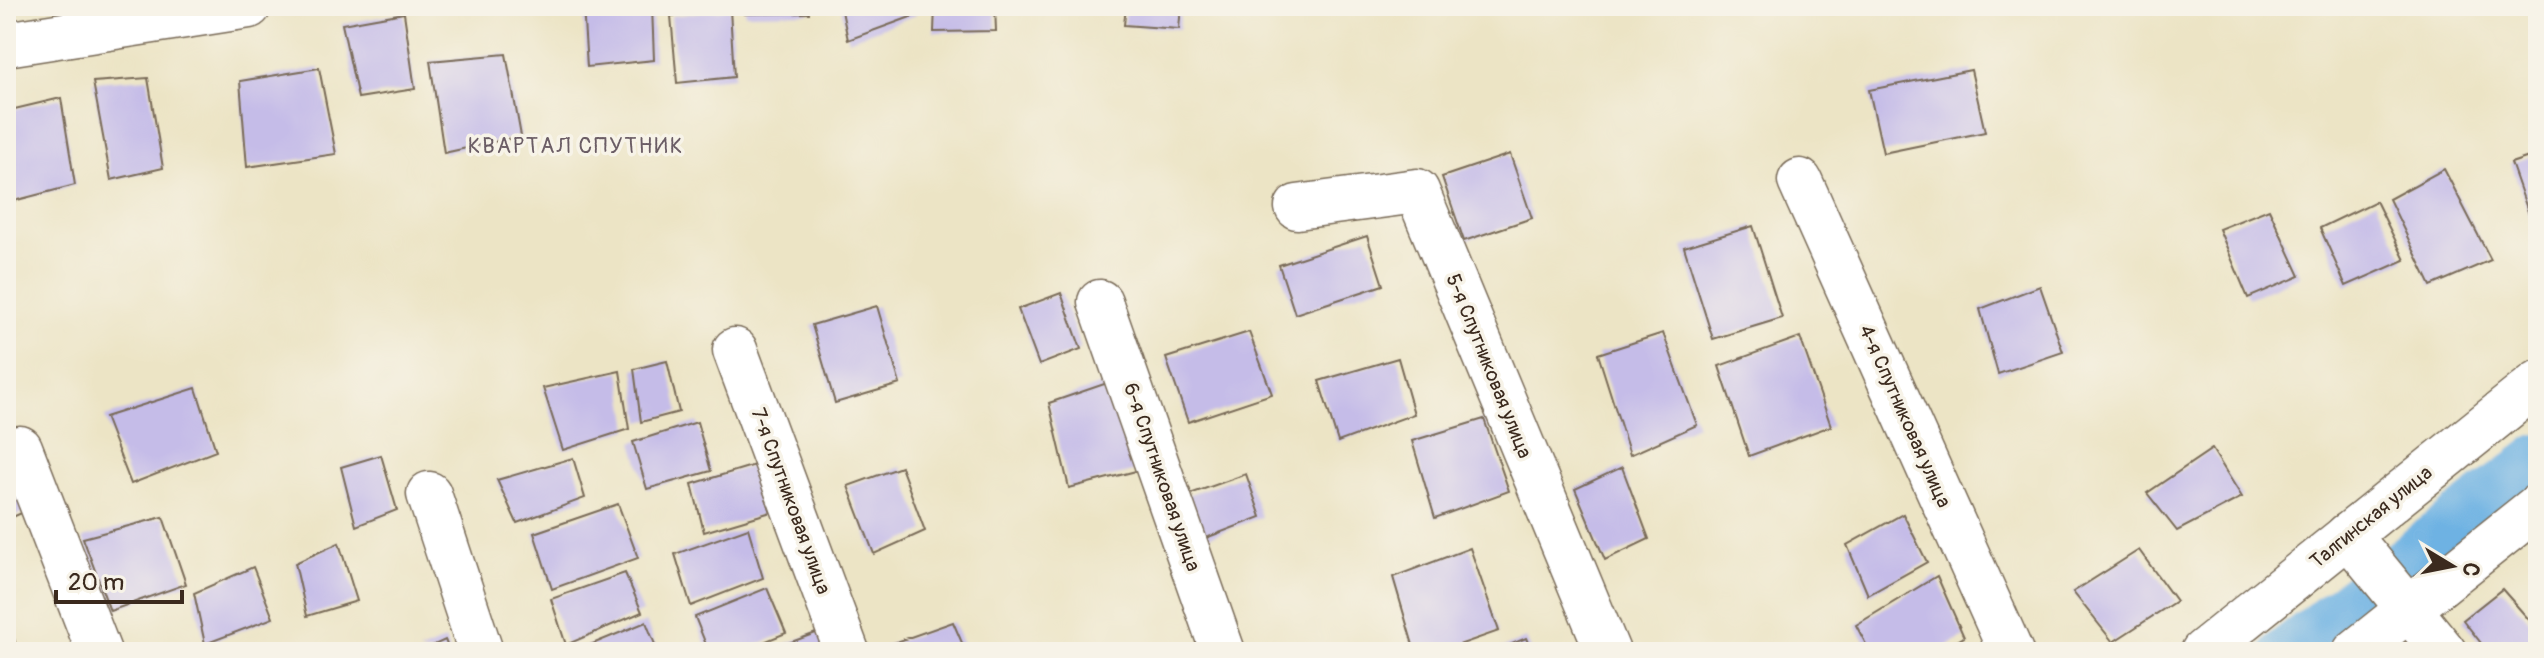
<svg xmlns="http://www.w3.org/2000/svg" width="2544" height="658" font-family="Pangolin,sans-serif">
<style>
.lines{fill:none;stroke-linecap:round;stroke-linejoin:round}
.canal{stroke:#6eb2e3;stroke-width:44}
.building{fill:#c5bce8}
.minor-casing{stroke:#796b58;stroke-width:47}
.minor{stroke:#fff;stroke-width:44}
.labels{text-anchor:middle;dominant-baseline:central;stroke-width:7;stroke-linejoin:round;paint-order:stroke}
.street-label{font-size:20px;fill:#3b2a1e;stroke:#f7f3e8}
.neighbourhood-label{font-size:22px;letter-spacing:2px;fill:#6b5d65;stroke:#f7f3e8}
</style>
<rect width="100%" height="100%" fill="#f7f3e8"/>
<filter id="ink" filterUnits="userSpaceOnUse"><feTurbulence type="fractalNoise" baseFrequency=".0125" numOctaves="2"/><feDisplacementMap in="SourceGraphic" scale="16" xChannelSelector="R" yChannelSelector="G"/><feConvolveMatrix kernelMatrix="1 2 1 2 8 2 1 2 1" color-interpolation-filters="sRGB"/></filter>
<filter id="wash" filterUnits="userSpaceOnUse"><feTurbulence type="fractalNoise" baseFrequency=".006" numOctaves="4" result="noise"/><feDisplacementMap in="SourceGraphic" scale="32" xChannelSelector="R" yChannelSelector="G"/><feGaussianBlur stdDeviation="1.8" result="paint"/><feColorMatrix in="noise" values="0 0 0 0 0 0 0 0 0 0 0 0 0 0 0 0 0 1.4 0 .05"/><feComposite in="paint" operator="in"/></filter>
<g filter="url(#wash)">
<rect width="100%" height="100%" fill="#ece4c5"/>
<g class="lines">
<polyline class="canal" points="2282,652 2538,456"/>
</g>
<g id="blocks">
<g class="building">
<polygon points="583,6 652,6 654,60 587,67"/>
<polygon points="746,6 809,6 809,13 745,14"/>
<polygon points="841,6 914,6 916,15 848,40"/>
<polygon points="935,6 995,6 996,31 934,32"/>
<polygon points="1126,6 1181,6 1179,29 1124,25"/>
<polygon points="1253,6 1277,6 1276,13"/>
<polygon points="730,9 734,77 677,83 671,16"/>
<polygon points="404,13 415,89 358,98 342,24"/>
<polygon points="506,54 521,136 444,153 430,61"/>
<polygon points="319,68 336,154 247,167 240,81"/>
<polygon points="1971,70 1985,132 1883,153 1869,90"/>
<polygon points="148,78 163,168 111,180 93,82"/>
<polygon points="61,98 75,185 6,203 6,111"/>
<polygon points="1510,154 1532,218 1464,241 1442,177"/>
<polygon points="2538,154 2538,240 2511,163"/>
<polygon points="2444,169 2491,260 2431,286 2389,199"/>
<polygon points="2376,201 2405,260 2346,286 2320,228"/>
<polygon points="2269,209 2300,276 2248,298 2219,229"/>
<polygon points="1753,226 1782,318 1713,339 1684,247"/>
<polygon points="1367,236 1383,285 1295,314 1279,265"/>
<polygon points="2040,286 2063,352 1998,374 1980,309"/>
<polygon points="1061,293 1081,349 1039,365 1018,309"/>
<polygon points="877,306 900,384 835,403 812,325"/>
<polygon points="1249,332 1272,394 1188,422 1166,358"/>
<polygon points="1663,333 1697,425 1630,455 1598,354"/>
<polygon points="1800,337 1831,426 1749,456 1719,366"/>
<polygon points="1398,358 1414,414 1338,442 1319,381"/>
<polygon points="667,361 679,412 641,422 634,369"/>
<polygon points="620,371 629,429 563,450 543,388"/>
<polygon points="1113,381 1140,470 1069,488 1049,403"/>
<polygon points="196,388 216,451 131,484 105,417"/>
<polygon points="1484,419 1509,491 1435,518 1412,441"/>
<polygon points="697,422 711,471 647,489 633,442"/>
<polygon points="2212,449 2242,497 2177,531 2147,493"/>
<polygon points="381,455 397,510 356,526 341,467"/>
<polygon points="573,458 585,498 517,523 497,480"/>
<polygon points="755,465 771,512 704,532 692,484"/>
<polygon points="6,466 24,512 6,520"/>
<polygon points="901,467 925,531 874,554 848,486"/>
<polygon points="1622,467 1649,539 1605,560 1575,489"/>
<polygon points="1246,474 1261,517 1206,538 1187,495"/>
<polygon points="618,504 638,558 552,589 534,533"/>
<polygon points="1903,514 1927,562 1868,595 1847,545"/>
<polygon points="163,517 186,584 110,611 83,538"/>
<polygon points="748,528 763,578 691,606 675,554"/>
<polygon points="339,543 357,601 307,616 295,563"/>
<polygon points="1470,548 1499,631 1439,652 1415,652 1393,577"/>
<polygon points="2139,550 2176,601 2113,642 2073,592"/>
<polygon points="253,567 273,618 205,644 194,593"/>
<polygon points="625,573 642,612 566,645 551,599"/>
<polygon points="1937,576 1964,637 1938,652 1870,652 1856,625"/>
<polygon points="767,588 786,633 739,652 709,652 695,617"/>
<polygon points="2502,589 2538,630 2538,652 2488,652 2463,620"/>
<polygon points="6,615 7,615 18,652 6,652"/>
<polygon points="646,622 658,652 573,652"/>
<polygon points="953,622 966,652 884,652 882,647"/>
<polygon points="824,630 832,652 764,652"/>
<polygon points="1526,638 1532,652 1493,652"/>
<polygon points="445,640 450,652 419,652"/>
</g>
</g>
</g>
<g filter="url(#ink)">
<use href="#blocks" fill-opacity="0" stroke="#796b58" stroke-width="2"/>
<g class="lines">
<defs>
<g id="minor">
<polyline points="6,44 249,6"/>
<polyline points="1800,181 2011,652"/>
<polyline points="1297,207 1417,191 1608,652"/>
<polyline points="1100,302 1223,652"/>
<polyline points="735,350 847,652"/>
<polyline points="20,448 99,652"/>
<polyline points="429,494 481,652"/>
<polyline points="2348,535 2444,652"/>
<polyline points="2203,652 2538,383"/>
<polyline points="2355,652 2538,506"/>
</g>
</defs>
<use href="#minor" class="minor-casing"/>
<use href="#minor" class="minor"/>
</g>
</g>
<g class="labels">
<g class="street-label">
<text transform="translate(1489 366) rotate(68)">5-я Спутниковая улица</text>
<text transform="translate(1905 416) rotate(66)">4-я Спутниковая улица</text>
<text transform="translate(1162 477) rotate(71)">6-я Спутниковая улица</text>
<text transform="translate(791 501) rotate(70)">7-я Спутниковая улица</text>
<text transform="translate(2371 517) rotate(-39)">Талгинская улица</text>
</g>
<g class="neighbourhood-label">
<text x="576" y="146">КВАРТАЛ СПУТНИК</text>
</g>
</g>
<rect width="2544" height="658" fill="none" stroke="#f7f3e8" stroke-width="32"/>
<g transform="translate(2452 566) rotate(100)" stroke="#f7f3e8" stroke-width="6" paint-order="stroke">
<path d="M0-6L14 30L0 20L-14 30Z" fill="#3b2a1e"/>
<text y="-12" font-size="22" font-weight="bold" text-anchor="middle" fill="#3b2a1e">С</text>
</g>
<path d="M56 590v12h126v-12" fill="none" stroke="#3b2a1e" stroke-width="4"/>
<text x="68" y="590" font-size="24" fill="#3b2a1e" stroke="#f7f3e8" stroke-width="6" paint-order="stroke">20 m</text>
</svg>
